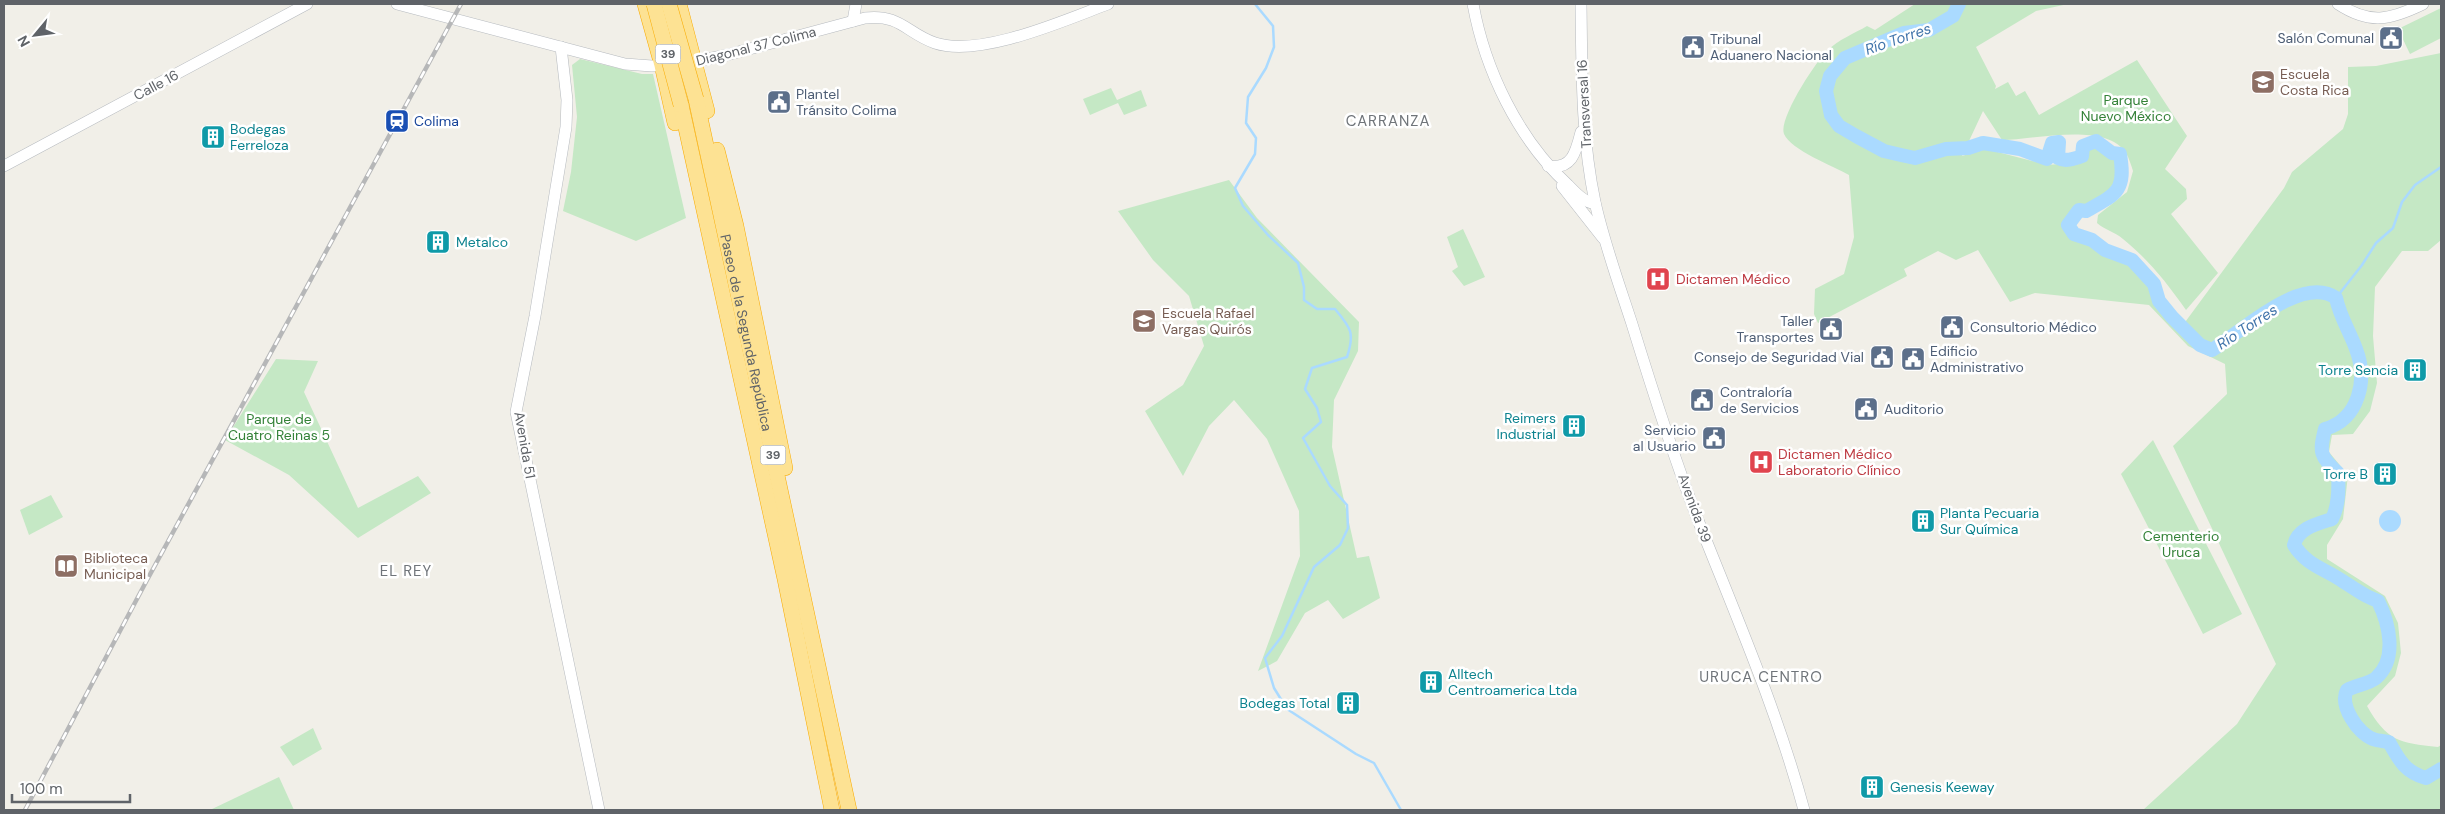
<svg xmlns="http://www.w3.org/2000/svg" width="2445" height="814" font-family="'DM Sans',sans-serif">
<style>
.green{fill:#c5e8c5}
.water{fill:#aadaff}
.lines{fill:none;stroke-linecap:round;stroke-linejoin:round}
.stream{stroke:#aadaff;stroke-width:2.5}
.river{stroke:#aadaff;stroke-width:14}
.secondary-casing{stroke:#b6babf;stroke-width:12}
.highway-casing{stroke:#f9ab00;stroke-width:16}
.secondary{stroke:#fff;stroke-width:11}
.highway{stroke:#fde293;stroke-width:15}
.rail-casing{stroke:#b6b7b8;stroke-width:4.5}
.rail{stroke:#fff;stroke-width:2.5;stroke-dasharray:8;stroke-linecap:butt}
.highway-bridge-casing{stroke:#f9ab00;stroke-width:16;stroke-linecap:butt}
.highway-bridge{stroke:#fde293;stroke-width:15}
.labels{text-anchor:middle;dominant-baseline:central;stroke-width:5;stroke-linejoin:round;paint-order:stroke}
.shield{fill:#fff;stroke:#8f9295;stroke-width:1}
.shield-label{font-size:12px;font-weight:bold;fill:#5f6368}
.service-label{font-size:14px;fill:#4e5e75;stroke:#fff;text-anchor:start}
.street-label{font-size:14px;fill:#5f6368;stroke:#fff}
.education-label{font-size:14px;fill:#785e54;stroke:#fff;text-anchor:start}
.park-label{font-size:14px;fill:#348238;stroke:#fff}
.transit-label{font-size:14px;fill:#164399;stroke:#fff;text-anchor:start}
.culture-label{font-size:14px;fill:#0d838f;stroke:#fff;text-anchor:start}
.health-label{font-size:14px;fill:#be3a42;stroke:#fff;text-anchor:start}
.water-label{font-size:15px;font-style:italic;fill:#4174aa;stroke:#fff}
.neighbourhood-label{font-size:15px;letter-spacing:1px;fill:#70757a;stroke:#fff}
</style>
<rect width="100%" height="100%" fill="#f1efe8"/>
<g class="green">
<path d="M1915,4H2068L2036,11L1976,47L1996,86L1995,89L2008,82L2016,96L2025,91L2039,115L2137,60L2187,136L2165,169L2186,189L2187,199L2171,214L2218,273L2186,310C2167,283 2149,260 2123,239C2115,232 2105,230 2097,223L2098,215L2127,192L2133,171C2131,165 2129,158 2126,153C2106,121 2033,140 2002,140L1983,111L1962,156L1986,149L2048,165L2080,162L2088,148L2098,146L2117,159C2117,191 2112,191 2087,207L2079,205L2064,225L2070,235L2129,264L2150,287L2156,302L2180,329L2284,188L2292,172L2343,129L2348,114V67L2376,66L2441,53V240L2428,251H2402L2375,287L2373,336L2377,383L2370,411L2353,434L2332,435L2329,452L2348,475L2343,519L2327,545V559L2385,596L2398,623L2401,653L2395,676L2367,706C2387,741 2399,743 2438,747L2441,745V810H2143L2237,724L2276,664L2173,446L2227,394L2225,364L2188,346L2149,305L2035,293L2010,302L1978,250L1956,260L1938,251L1904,269L1907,276L1818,323L1814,314L1815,289L1844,274L1854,237L1849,175C1833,166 1791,150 1784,134C1778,119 1816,61 1828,50C1838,40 1855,33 1867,26L1875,30Z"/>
<polygon points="2441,8 2441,38 2410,54 2398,29"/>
<polygon points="580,59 642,74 653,74 686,218 636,241 563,211 571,172 577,117 572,65"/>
<polygon points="1111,88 1117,100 1141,90 1147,106 1124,115 1118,103 1090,115 1083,99"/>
<polygon points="1229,180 1257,218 1359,322 1358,351 1334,400 1332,447 1357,558 1369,556 1380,598 1343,619 1328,600 1305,613 1277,661 1258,671 1300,556 1299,511 1267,439 1234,400 1209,426 1183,476 1145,411 1183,385 1204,346 1189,296 1153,260 1118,211"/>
<polygon points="1463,229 1485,277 1464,286 1452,271 1458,267 1447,237"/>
<polygon points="276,359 318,361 304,392 358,508 418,476 431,493 358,538 289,475 225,440"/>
<polygon points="2153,440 2242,614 2203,634 2121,474"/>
<polygon points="51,495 63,517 29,535 20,510"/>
<polygon points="313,728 322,749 293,766 280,747"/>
<polygon points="279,777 294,810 210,810"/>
</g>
<circle class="water" cx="2390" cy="521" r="11"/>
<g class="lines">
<g class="stream">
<path d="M1255,4L1273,26L1274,47L1266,68L1248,97L1246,123L1256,138L1255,154L1235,188L1243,206L1268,235L1298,263L1304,287V300L1317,309H1335C1351,328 1355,333 1347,357L1312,368L1305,389L1317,408L1321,422L1303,438L1330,486L1347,505L1348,528L1340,545L1314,567L1282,636L1265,658L1274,688L1287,709L1356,754L1374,763L1401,810"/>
<polyline points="2336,298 2362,265 2376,243 2393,228 2402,202 2415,185 2441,167"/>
</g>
<path class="river" d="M1959,4L1953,16L1929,30L1904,33L1845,58L1830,76L1826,91L1831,115L1839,126L1856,136L1884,151L1901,155L1915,158L1946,149L1968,148L1983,143L2020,149L2047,159L2052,143L2059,142L2058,158C2065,162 2074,159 2082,156L2083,146L2096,141L2112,153L2120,154C2126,191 2117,194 2086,211L2079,210L2068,225L2074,234L2092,240L2105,250L2132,260L2154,284L2159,301L2172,317L2200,345L2212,350C2241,332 2302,274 2336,298C2340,317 2350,332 2356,349C2368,380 2359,419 2325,429C2319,453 2320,456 2338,473C2339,489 2339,505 2332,519C2317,524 2298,528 2294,545C2307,566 2326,569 2344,582C2359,591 2361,595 2378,601C2389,623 2398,659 2376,678C2369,684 2356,685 2347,690C2339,705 2358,734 2373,739C2378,741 2384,741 2389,742C2399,760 2405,772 2426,778L2441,769"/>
<defs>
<g id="secondary">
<polyline points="397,4 625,64 652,66 669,65"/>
<path d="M1473,4C1485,70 1518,139 1568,185C1575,192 1585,204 1595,203"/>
<path d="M1581,4C1582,70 1581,136 1595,202C1604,243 1619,284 1632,324C1652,389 1673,456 1698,520C1736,616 1777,710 1804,810"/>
<path d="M2338,4C2370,25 2390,20 2423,4"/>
<polyline points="853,21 856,4"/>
<polyline points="561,47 567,100 566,127 535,316 516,412 599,810"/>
<path d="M688,63L727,55L865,18C901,14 906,33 935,43C980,58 1065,20 1108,4"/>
<polyline points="4,166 307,4"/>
<path d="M1548,166C1572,170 1576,152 1581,132"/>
<polyline points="1562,186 1603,238"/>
</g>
<g id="highway">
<polyline points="645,4 662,65 675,123"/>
<polyline points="679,4 707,111"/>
<path id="s1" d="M696,99L849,810"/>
<polyline points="681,105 785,579 832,810"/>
<polyline points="717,150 736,226 785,468"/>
</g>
</defs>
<use href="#secondary" class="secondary-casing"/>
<use href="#highway" class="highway-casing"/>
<use href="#secondary" class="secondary"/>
<use href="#highway" class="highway"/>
<defs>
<polyline id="rail" points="25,810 147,580 461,4"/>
</defs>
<use href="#rail" class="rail-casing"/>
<use href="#rail" class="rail"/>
<defs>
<g id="highway-bridge">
<polyline points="654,4 681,105"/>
<polyline points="669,4 696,99"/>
</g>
</defs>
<use href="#highway-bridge" class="highway-bridge-casing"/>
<use href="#highway-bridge" class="highway-bridge"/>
</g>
<defs>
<symbol id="civic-square" viewBox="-11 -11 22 22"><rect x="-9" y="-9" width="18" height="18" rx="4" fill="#5c6f8a" stroke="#fff"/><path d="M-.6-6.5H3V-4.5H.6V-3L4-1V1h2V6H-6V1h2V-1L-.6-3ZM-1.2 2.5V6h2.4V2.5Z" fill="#fff"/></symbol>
<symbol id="school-square" viewBox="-11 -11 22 22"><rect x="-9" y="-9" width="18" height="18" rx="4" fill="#8d6e63" stroke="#fff"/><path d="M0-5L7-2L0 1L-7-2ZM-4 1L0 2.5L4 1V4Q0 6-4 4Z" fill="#fff"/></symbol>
<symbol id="station-square" viewBox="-11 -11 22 22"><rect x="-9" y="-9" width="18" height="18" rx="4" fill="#1a4fb4" stroke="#fff"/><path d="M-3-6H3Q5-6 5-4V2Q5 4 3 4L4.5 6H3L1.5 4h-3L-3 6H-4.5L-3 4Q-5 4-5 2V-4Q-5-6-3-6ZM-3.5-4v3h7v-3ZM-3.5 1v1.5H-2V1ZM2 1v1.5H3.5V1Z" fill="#fff"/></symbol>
<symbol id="building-square" viewBox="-11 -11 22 22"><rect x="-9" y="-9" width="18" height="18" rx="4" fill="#0f9aa8" stroke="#fff"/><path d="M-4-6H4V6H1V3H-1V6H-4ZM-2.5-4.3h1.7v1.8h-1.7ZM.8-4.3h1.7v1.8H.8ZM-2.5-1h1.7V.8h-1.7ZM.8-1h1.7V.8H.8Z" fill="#fff"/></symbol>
<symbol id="hospital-square" viewBox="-11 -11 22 22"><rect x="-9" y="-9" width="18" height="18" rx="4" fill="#e0444e" stroke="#fff"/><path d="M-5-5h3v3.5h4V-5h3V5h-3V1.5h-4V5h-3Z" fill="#fff"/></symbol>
<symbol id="library-square" viewBox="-11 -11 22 22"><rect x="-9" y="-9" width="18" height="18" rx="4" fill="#8d6e63" stroke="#fff"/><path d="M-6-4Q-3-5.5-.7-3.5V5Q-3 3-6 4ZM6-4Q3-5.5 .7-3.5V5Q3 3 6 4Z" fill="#fff"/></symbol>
</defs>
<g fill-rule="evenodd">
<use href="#civic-square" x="2377" y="24" width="28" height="28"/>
<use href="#civic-square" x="1679" y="33" width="28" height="28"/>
<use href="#school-square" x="2249" y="68" width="28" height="28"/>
<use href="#civic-square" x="765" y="88" width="28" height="28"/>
<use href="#station-square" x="383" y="107" width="28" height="28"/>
<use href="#building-square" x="199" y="123" width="28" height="28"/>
<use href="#building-square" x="424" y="228" width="28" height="28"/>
<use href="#hospital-square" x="1644" y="265" width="28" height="28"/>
<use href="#school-square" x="1130" y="307" width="28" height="28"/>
<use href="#civic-square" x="1938" y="313" width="28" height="28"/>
<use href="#civic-square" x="1817" y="315" width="28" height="28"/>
<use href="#civic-square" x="1868" y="343" width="28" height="28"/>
<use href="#civic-square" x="1899" y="345" width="28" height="28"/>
<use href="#building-square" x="2401" y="356" width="28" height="28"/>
<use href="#civic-square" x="1688" y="386" width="28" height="28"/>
<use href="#civic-square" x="1852" y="395" width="28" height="28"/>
<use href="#building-square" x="1560" y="412" width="28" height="28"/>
<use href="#civic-square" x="1700" y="424" width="28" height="28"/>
<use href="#hospital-square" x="1747" y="448" width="28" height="28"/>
<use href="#building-square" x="2371" y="460" width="28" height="28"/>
<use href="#building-square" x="1909" y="507" width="28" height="28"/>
<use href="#library-square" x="52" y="552" width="28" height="28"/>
<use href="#building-square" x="1417" y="668" width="28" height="28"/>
<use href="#building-square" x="1334" y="689" width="28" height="28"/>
<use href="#building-square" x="1858" y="773" width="28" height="28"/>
</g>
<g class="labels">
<g class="shield">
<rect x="655.5" y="44.5" width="25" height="19" rx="4"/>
<rect x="760.5" y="445.5" width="25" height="19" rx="4"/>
</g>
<g class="shield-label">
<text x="668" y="54">39</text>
<text x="773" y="455">39</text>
</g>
<g class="service-label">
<text x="2374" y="38" text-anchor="end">Salón Comunal</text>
<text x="1710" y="39">Tribunal<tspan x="1710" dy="16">Aduanero Nacional</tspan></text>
<text x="796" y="94">Plantel<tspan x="796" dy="16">Tránsito Colima</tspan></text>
<text x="1814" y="321" text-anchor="end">Taller<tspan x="1814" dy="16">Transportes</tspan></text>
<text x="1970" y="327">Consultorio Médico</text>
<text x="1930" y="351">Edificio<tspan x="1930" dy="16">Administrativo</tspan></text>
<text x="1864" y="357" text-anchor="end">Consejo de Seguridad Vial</text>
<text x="1720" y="392">Contraloría<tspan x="1720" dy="16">de Servicios</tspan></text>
<text x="1884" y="409">Auditorio</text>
<text x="1696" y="430" text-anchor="end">Servicio<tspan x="1696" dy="16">al Usuario</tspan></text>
</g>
<g class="street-label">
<text transform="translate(756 46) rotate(-14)">Diagonal 37 Colima</text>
<text transform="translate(156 85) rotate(-28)">Calle 16</text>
<text transform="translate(1584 104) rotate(-93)">Transversal 16</text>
<text stroke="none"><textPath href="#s1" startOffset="239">Paseo de la Segunda República</textPath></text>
<text transform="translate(525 445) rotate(80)">Avenida 51</text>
<text transform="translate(1695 508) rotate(70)">Avenida 39</text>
</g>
<g class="education-label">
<text x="2280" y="74">Escuela<tspan x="2280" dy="16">Costa Rica</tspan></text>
<text x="1162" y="313">Escuela Rafael<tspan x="1162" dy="16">Vargas Quirós</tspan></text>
<text x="84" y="558">Biblioteca<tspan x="84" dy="16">Municipal</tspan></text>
</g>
<g class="park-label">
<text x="2126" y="100">Parque<tspan x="2126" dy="16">Nuevo México</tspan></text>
<text x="279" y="419">Parque de<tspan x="279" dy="16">Cuatro Reinas 5</tspan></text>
<text x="2181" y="536">Cementerio<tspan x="2181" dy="16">Uruca</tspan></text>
</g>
<g class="transit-label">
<text x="414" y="121">Colima</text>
</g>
<g class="culture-label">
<text x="230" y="129">Bodegas<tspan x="230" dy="16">Ferreloza</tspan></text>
<text x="456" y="242">Metalco</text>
<text x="2398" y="370" text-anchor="end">Torre Sencia</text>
<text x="1556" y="418" text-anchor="end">Reimers<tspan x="1556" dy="16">Industrial</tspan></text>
<text x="2368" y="474" text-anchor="end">Torre B</text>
<text x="1940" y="513">Planta Pecuaria<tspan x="1940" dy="16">Sur Química</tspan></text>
<text x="1448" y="674">Alltech<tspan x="1448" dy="16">Centroamerica Ltda</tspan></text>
<text x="1330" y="703" text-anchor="end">Bodegas Total</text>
<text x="1890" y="787">Genesis Keeway</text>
</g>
<g class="health-label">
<text x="1676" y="279">Dictamen Médico</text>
<text x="1778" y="454">Dictamen Médico<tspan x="1778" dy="16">Laboratorio Clínico</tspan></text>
</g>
<g class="water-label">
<text transform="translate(1898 39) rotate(-19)">Río Torres</text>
<text transform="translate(2247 327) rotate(-33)">Río Torres</text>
</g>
<g class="neighbourhood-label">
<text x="1388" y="121">CARRANZA</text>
<text x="406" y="571">EL REY</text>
<text x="1761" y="677">URUCA CENTRO</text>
</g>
</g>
<rect width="2445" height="814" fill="none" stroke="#5f6368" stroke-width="10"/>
<g transform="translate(35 35) rotate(241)" stroke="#ffffff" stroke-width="4" paint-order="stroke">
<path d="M0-4L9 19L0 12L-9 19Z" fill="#5f6368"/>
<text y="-8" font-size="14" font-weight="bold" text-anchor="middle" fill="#5f6368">N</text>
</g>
<path d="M12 794v8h118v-8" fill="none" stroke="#5f6368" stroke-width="2.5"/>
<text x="20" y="794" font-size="15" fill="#5f6368" stroke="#ffffff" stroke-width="4" paint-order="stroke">100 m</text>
</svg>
